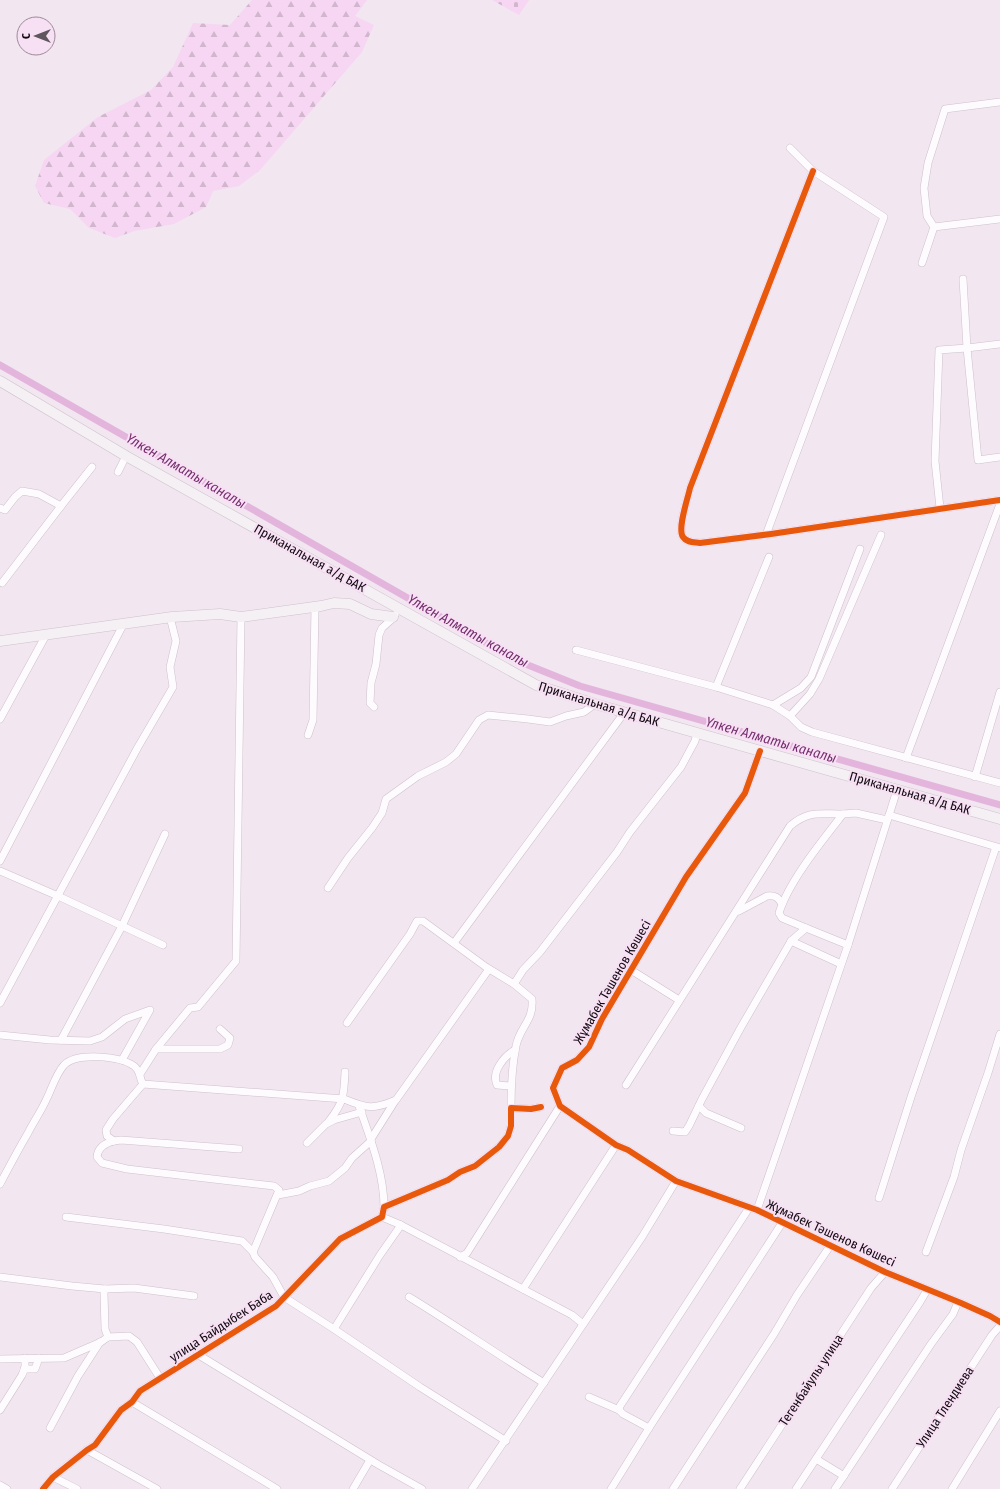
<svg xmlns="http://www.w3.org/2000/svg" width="1000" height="1489" font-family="'Fira Sans Condensed',sans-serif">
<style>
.forest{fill:url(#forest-firs)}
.cemetery{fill:url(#cemetery-stones)}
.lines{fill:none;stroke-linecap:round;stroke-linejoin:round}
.canal{stroke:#e3b5dd;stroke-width:7}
.street-casing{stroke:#cdc2cb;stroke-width:8}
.secondary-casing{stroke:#cdc2cb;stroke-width:11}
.street{stroke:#fdfbfd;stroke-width:7}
.secondary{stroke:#f5f0f4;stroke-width:10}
.cycleway-casing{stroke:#f8e0f4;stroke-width:8}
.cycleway{stroke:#e8590c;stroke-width:6}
.labels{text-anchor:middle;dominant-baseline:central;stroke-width:4;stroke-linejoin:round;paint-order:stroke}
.street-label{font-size:13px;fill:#110a10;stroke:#f8e0f4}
.water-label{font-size:14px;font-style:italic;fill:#752f6f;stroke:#f8e0f4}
</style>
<defs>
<pattern id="forest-firs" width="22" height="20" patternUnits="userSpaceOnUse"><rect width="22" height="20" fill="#f6d6f2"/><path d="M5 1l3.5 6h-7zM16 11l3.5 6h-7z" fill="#d2b6ce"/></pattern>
<pattern id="cemetery-stones" width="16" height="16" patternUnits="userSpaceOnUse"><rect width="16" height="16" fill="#f6d6f2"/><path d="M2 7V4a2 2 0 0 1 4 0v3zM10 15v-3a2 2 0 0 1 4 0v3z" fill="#d2b6ce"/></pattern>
</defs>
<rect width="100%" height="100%" fill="#f2e6f0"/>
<polygon class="forest" points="252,0 367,0 355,16 374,25 362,52 260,170 239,186 213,191 206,207 174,224 134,231 115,238 89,228 70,209 44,203 35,186 44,160 98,117 151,90 173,67 193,23 230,25"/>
<polygon class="cemetery" points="492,0 529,0 519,15"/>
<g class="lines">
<polyline class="canal" points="0,365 518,661 580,686 1000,805"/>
<defs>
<g id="street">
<polyline points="1000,102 945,109 928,163 924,188 927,216 934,227 1000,219"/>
<path d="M813,171L690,488C688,498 677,529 683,537C687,543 694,542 700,543L771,534L1000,500"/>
<polyline points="922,263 934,227"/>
<polyline points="963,279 967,348 978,460 1000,457"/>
<polyline points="118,472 126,456"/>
<polyline points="61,506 92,467"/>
<polyline points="0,508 5,510 15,497 22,491 39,494 61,506 2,583"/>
<polyline points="940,508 935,461 939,350 967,348 1000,344"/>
<polyline points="766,535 884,217 813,171 790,148"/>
<polyline points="576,650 716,687 773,705 790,716 801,727 812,732 1000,783"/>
<polyline points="716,687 769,557"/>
<polyline points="773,705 801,688 811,677 860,549"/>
<polyline points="374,707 370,703 371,683 376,664 379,635 382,628 391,620 395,615"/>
<polyline points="790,716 810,694 819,679 881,535"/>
<polyline points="0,719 46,635"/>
<polyline points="308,735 313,720 315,607"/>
<polyline points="760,751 745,793 686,877 602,1019 589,1047 577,1060 562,1068 553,1088 560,1106 616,1145 628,1150 676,1181 757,1210 885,1272 961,1303 990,1316 1000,1322"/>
<polyline points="906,758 1000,504"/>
<polyline points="975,777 1000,692"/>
<polyline points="889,815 1000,848"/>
<polyline points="0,861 123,625"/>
<polyline points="0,871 58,896 163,945"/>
<polyline points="328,888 348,858 372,828 382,813 386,799 418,776 446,762 456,754 479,720 488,715 528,719 550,722 566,716 584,712 595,704"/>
<path d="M739,911L767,896C775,895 778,897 782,904"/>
<path d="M806,928L782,918L779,913C789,881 822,841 843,814L856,813L887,820"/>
<polyline points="791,941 841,964"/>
<polyline points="454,943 624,713"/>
<polyline points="631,970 679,1000"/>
<polyline points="0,1003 138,747 173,687 170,667 176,641 170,617"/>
<polyline points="347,1023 410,934 417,921 423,921 486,967 514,984 523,970 540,952 617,852 630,832 681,767 695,741 697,733"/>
<polyline points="0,1035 50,1040 90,1041 102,1037 125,1019 150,1010 122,1060"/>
<polyline points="61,1040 122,926 165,834"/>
<polyline points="156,1049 190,1008 198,1007 236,961 241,617"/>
<polyline points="140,1074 156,1049 220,1049 228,1045 230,1038 220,1029"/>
<polyline points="143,1084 113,1119 106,1130 107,1136 114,1141 121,1140 239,1149"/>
<path d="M626,1085L790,826C809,810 820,814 843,814"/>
<path d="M511,1086L497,1085C491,1072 504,1056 515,1050"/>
<path d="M359,1106C370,1138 384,1173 384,1207"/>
<polyline points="699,1106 706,1113 741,1128"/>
<path d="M511,1108C511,1088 512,1066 516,1046C520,1026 534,1021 532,999L514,984"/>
<path d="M329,1121C344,1102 344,1095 345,1072"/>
<polyline points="673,1131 685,1132 689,1126 702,1099 740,1029 791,941 806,928 848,945"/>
<polyline points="371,1139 395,1101"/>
<path d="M114,1141C105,1143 98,1147 97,1157L102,1163L127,1169L274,1186L279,1190L253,1252L255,1257L273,1277L284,1297L334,1329L420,1387L506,1441"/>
<polyline points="307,1143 326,1124 334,1120 362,1112"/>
<path d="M0,1184C9,1167 18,1150 28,1133C34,1121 42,1110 47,1098C52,1088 56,1074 64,1065C77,1052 120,1056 134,1066C141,1071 139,1078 143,1084L344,1099C366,1108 373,1110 396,1100L489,969"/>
<polyline points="278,1195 299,1191 310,1186 329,1181 345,1168 352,1158 371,1141"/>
<polyline points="879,1198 911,1097 996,847"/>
<polyline points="757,1210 848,945 897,790"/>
<polyline points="66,1217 164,1229 242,1241 253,1252"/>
<polyline points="382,1217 401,1225 572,1315 583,1324"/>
<polyline points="926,1252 954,1177 961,1150 988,1073 1000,1034"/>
<polyline points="460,1257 467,1253 560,1106"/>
<polyline points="0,1277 72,1286 105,1289"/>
<polyline points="523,1289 616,1145"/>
<path d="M409,1297C455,1325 498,1355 544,1383"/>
<polyline points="334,1329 380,1255 401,1225"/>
<polyline points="197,1354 379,1465 422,1489"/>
<polyline points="0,1359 64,1358 101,1342 108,1337"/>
<polyline points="24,1369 35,1369 39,1358"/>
<polyline points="160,1378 137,1342 129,1336 108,1337 105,1329 104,1293 105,1289 134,1288 194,1296"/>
<polyline points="589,1397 619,1410"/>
<polyline points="132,1402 277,1489"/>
<polyline points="0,1410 22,1375 25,1368 25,1358"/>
<polyline points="50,1428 78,1376 100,1342"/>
<polyline points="649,1428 623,1414 619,1410 620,1406 749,1208"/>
<polyline points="87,1450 157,1489"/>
<polyline points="816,1459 844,1476"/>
<polyline points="53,1477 77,1489"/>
<polyline points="0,1485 7,1489"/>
<polyline points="43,1489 53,1477 87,1450 95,1445 121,1410 132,1402 140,1391 276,1306 340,1239 382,1217 384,1207 448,1180 460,1172 475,1166 499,1147 508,1136 511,1126 511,1108 531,1109 541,1107"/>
<polyline points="353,1489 370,1460"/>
<polyline points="472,1489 642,1237 676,1181"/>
<polyline points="611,1489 649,1428 782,1223"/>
<polyline points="673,1489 774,1334 797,1295 830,1246"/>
<polyline points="740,1489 871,1288 885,1272"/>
<polyline points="796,1489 920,1302 927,1290"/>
<polyline points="835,1489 931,1344 953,1314 958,1302"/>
<polyline points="892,1489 992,1335 1000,1326"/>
<polyline points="952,1489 1000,1411"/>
</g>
<g id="secondary">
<polyline points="0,381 126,456 536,685 595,704 1000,819"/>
<polyline points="0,641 172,617 220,614 241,617 321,606 334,603 350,604 371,614 393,617"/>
</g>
</defs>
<use href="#street" class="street-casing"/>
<use href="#secondary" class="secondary-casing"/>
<use href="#street" class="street"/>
<use href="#secondary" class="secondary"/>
<defs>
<g id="cycleway">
<path d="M813,171L690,488C688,498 677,529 683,537C687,543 694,542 700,543L771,534L1000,500"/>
<polyline points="760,751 745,793 686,877 602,1019 589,1047 577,1060 562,1068 553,1088 560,1106 616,1145 628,1150 676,1181 757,1210 885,1272 961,1303 990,1316 1000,1322"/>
<polyline points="43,1489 53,1477 87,1450 95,1445 121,1410 132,1402 140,1391 276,1306 340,1239 382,1217 384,1207 448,1180 460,1172 475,1166 499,1147 508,1136 511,1126 511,1108 531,1109 541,1107"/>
</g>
</defs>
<use href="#cycleway" class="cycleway-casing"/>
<use href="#cycleway" class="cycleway"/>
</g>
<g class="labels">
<g class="street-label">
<text transform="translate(310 558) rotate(29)">Приканальная а/д БАК</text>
<text transform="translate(599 704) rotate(17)">Приканальная а/д БАК</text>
<text transform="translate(910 793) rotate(16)">Приканальная а/д БАК</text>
<text transform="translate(612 982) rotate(-60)">Жұмабек Тәшенов Көшесі</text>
<text transform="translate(831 1233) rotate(25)">Жұмабек Тәшенов Көшесі</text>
<text transform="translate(221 1326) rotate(-33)">улица Байдыбек Баба</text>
<text transform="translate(811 1380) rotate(-57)">Тегенбайулы улица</text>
<text transform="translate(945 1407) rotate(-57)">Улица Тлендиева</text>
</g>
<g class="water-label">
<text transform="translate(186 471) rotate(30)">Үлкен Алматы каналы</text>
<text transform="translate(468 631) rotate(29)">Үлкен Алматы каналы</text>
<text transform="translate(771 740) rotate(16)">Үлкен Алматы каналы</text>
</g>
</g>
<g transform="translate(36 36) rotate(270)"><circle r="19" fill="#f8e0f4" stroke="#9c8a99"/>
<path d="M0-3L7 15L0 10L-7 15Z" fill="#60575e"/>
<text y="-6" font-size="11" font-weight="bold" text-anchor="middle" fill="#110a10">С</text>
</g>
</svg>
